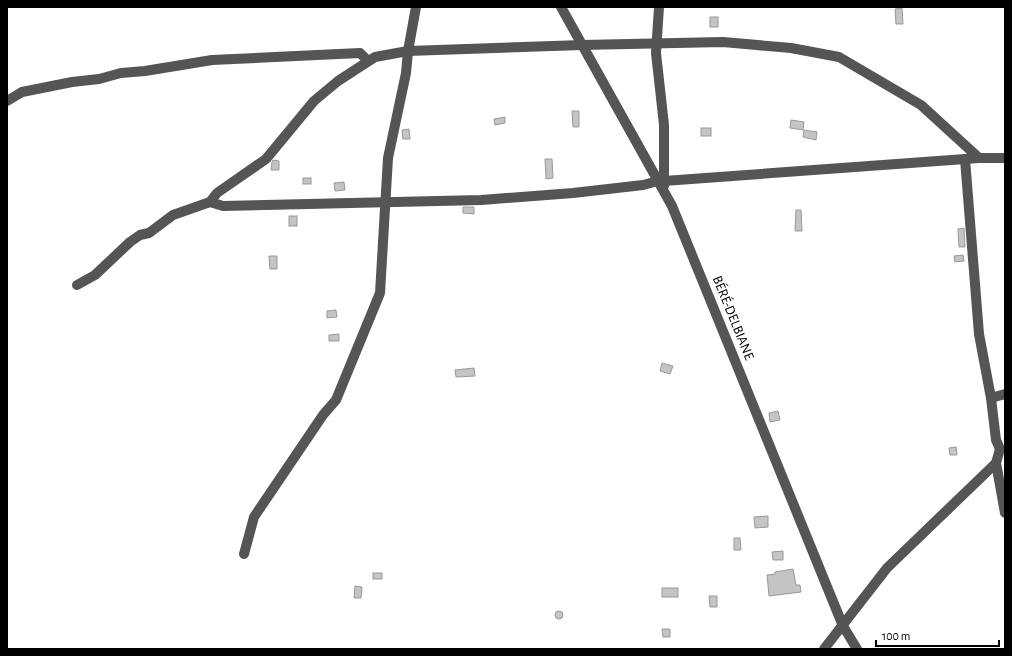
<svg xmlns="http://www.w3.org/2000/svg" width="1012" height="656" font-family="'Alegreya Sans',sans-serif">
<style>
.building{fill:#c4c4c4;stroke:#999}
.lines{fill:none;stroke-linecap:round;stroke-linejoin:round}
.minor{stroke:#555;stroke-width:10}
.labels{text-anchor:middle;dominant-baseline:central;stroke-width:3;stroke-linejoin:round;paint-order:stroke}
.street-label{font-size:14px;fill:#000;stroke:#fff}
</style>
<rect width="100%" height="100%" fill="#fff"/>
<g class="building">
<polygon points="902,8 903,24 896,24 895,9"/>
<rect x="710" y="17" width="8" height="10"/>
<polygon points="572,111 579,111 579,127 573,127"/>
<polygon points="505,117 505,123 495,125 494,119"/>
<polygon points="791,120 804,122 803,130 790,128"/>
<rect x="701" y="128" width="10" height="8"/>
<polygon points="409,129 410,139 403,139 402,130"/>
<polygon points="804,130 817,132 816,140 803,137"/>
<polygon points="545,159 552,159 553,178 546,179"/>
<polygon points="273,160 279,161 279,170 271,170 272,162"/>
<rect x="303" y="178" width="8" height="6"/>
<polygon points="344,182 345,190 335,191 334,183"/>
<polygon points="463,207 474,207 474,214 463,213"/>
<polygon points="796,210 801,210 802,231 795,231"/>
<rect x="289" y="216" width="8" height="10"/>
<polygon points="964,228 965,247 959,247 958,229"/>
<polygon points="963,255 964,261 955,262 954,256"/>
<polygon points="269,256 277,256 277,269 270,269"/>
<polygon points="336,310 337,317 327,318 327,311"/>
<polygon points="339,334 339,341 329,341 329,335"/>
<polygon points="662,363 673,366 670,374 660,371"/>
<polygon points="474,368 475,376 456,377 455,370"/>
<polygon points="778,411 780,420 770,422 769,413"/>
<polygon points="956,447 957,455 950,455 949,448"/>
<polygon points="768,516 768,527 755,528 754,517"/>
<polygon points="734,538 740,538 741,550 734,550"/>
<polygon points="783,551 783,560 773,560 772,552"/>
<polygon points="793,569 796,585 800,585 801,592 769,596 767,575 775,574 775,572"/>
<rect x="373" y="573" width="9" height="6"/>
<polygon points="355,586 362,587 361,598 354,598"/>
<rect x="662" y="588" width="16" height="9"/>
<polygon points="709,596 717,596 717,607 710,607"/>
<circle cx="559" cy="615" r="4"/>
<polygon points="662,629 670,629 670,637 663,637"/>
</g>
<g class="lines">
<g class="minor">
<polyline points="561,7 672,206 843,626 857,649"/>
<polyline points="659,7 656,53 664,125 664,186"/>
<polyline points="7,101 22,92 72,82 99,79 121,73 145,71 212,60 360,53 368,61"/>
<polyline points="664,181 979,158 1005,158"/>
<polyline points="210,202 223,206 481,200 573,193 643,185 658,181"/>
<polyline points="77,285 95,275 130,242 140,235 149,233 173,215 210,202 217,193 266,159 314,101 338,81 375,57 408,51 582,45 723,42 791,48 839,57 921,105 979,158"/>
<polyline points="991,398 1005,394"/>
<polyline points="996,463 1005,513"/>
<polyline points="244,554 254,517 323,415 336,400 380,293 388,158 406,73 408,51 416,7"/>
<polyline points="824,649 887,568 996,463 1000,449 996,440 991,398 979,334 965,159"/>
</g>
</g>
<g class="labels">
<g class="street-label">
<text transform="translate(733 318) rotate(68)">BÉRÉ-DELBIANE</text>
</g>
</g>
<rect width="1012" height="656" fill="none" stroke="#000000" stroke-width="16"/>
<path d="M876 640v6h123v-6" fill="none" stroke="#000000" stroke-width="2"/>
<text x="882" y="640" font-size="12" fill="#000000" stroke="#ffffff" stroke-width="3" paint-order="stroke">100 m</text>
</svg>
